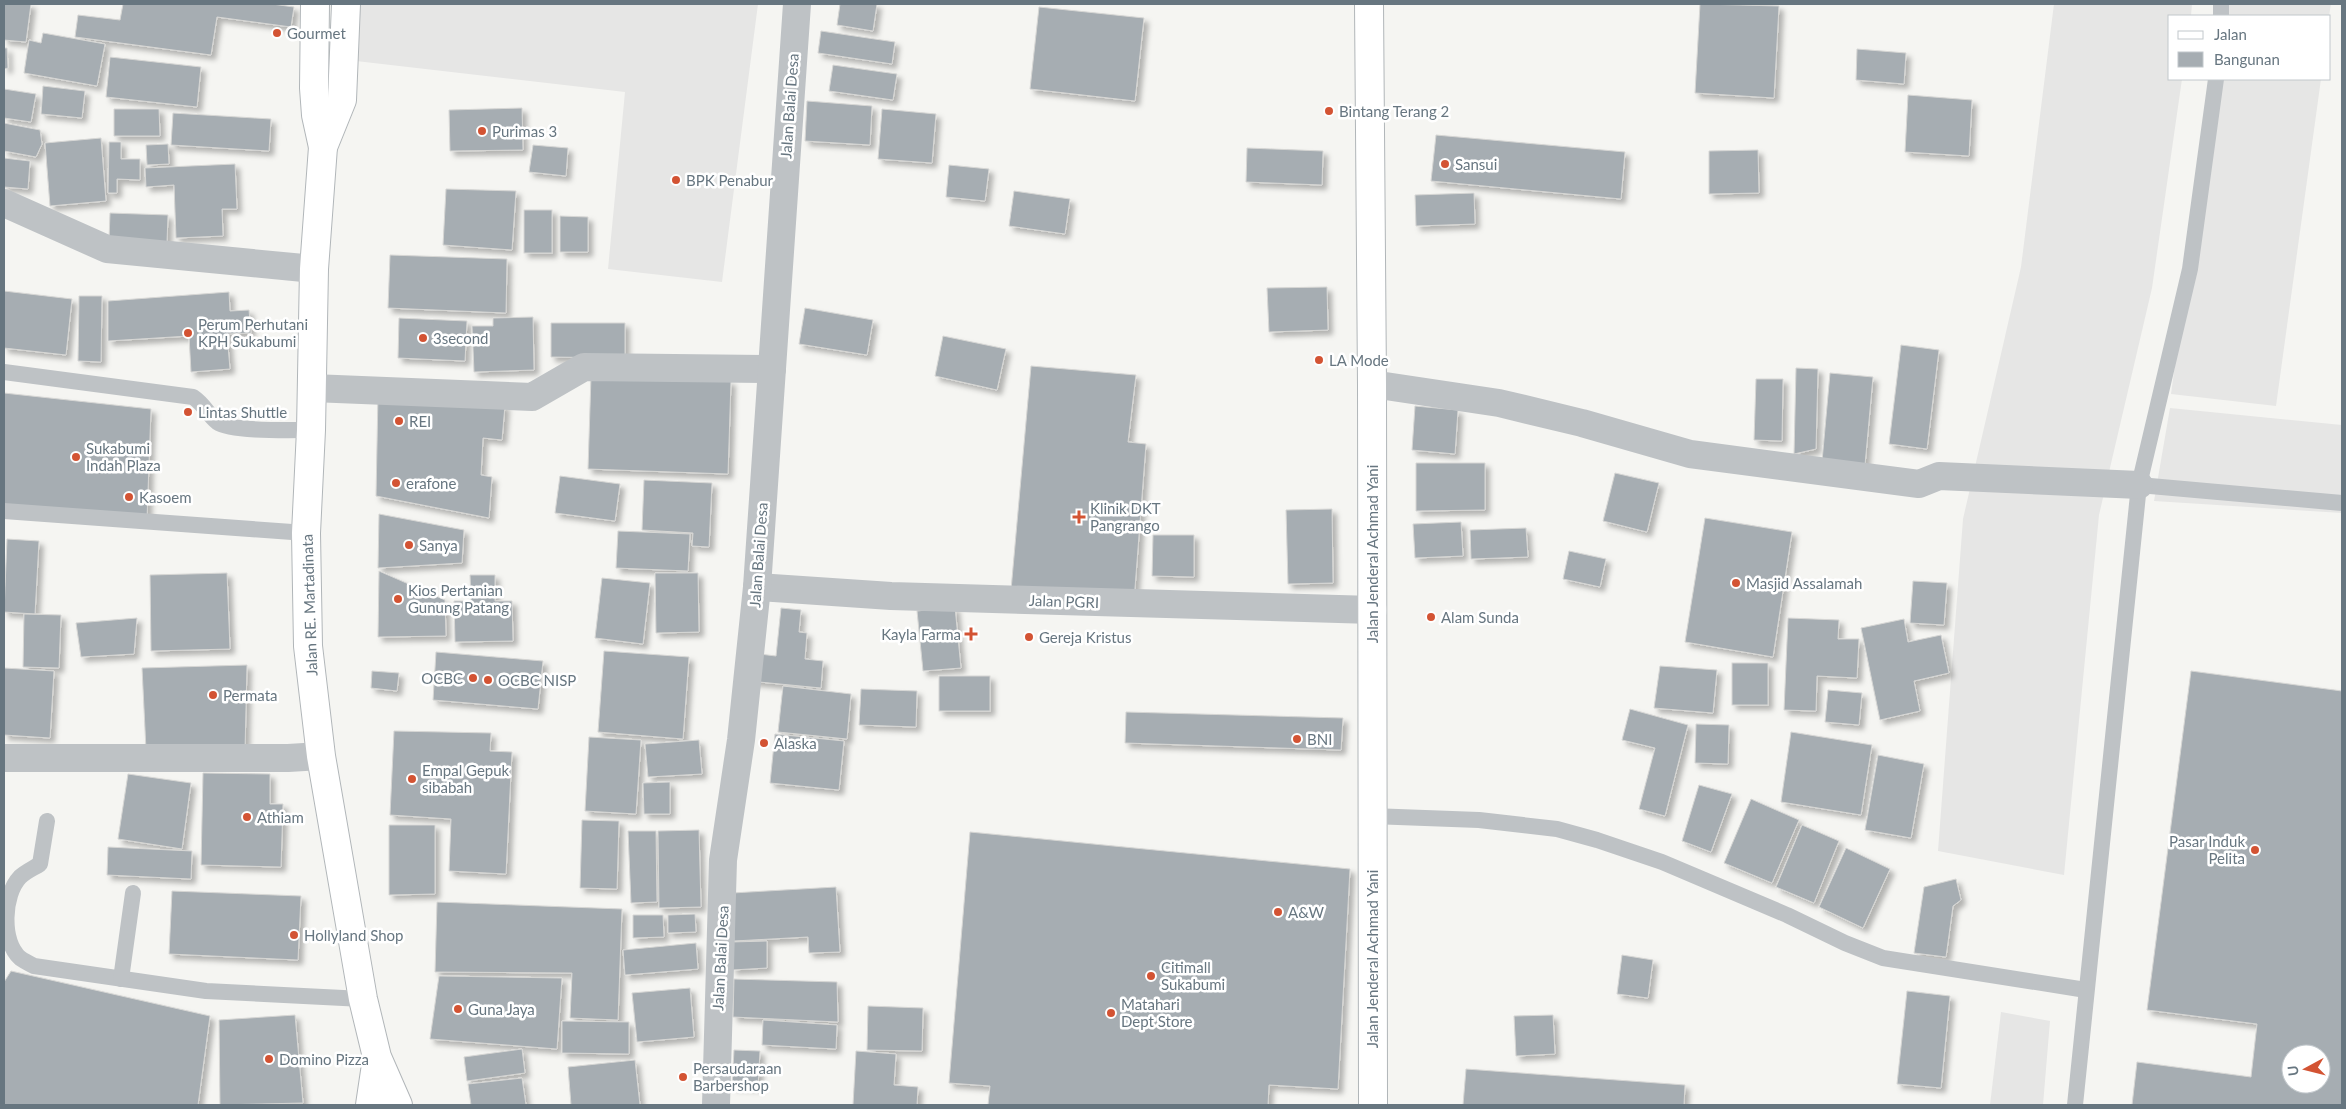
<svg xmlns="http://www.w3.org/2000/svg" width="2346" height="1109" font-family="Lato,sans-serif">
<style>
.built{fill:#e6e6e5}
.building{fill:#a6adb2;stroke:#d6d6d4;fill-rule:evenodd;filter:url(#shadow)}
.lines{fill:none;stroke-linecap:round;stroke-linejoin:round}
.secondary-casing{stroke:#b1b6b9;stroke-width:30}
.lane{stroke:#bec2c5;stroke-width:16}
.street{stroke:#bec2c5;stroke-width:28}
.secondary{stroke:#fff;stroke-width:28}
.poi-dot{fill:#d35333;stroke:#fff;stroke-width:2}
.labels{text-anchor:middle;dominant-baseline:central;stroke-width:5;stroke-linejoin:round;paint-order:stroke}
.poi-label{font-size:15px;fill:#677680;stroke:#fff;text-anchor:start}
.street-label{font-size:15px;fill:#677680;stroke:#fff}
</style>
<defs>
<filter id="shadow"><feDropShadow dx="4.5" dy="4.5" stdDeviation="2.5" flood-color="#0004"/></filter>
</defs>
<rect width="100%" height="100%" fill="#f5f5f2"/>
<g class="built">
<polygon points="360,4 758,4 722,282 608,269 625,92 356,61"/>
<polygon points="2054,4 2192,4 2191,16 2170,16 2170,79 2182,79 2152,288 2099,515 2064,875 1938,851 1963,519 2021,267"/>
<polygon points="2224,4 2331,4 2329,16 2222,16"/>
<polygon points="2214,79 2321,79 2276,406 2171,394"/>
<polygon points="2170,408 2342,425 2342,513 2154,501"/>
<polygon points="2001,1012 2050,1021 2043,1105 1990,1105"/>
</g>
<g class="building">
<polygon points="4,4 31,4 26,42 4,40"/>
<polygon points="123,4 272,4 294,7 291,27 217,17 211,55 75,37 78,15 120,20"/>
<polygon points="840,4 877,4 873,31 837,25"/>
<polygon points="1700,4 1779,6 1774,98 1695,93"/>
<polygon points="1039,7 1144,18 1135,101 1030,89"/>
<polygon points="821,31 895,42 892,64 818,53"/>
<polygon points="43,33 105,44 97,86 24,73 29,40 41,43"/>
<polygon points="4,48 7,48 8,68 4,69"/>
<polygon points="1857,49 1906,53 1904,84 1856,80"/>
<polygon points="110,57 201,67 197,107 106,97"/>
<polygon points="833,65 897,74 893,100 829,91"/>
<polygon points="43,86 85,91 82,118 41,114"/>
<polygon points="4,89 36,94 31,122 4,118"/>
<polygon points="1908,95 1972,100 1969,156 1905,152"/>
<polygon points="807,101 872,106 870,145 805,141"/>
<polygon points="522,108 523,150 450,151 449,110"/>
<polygon points="114,109 159,109 160,136 114,136"/>
<polygon points="882,109 936,114 932,163 878,159"/>
<polygon points="173,113 271,119 269,151 171,145"/>
<polygon points="4,123 40,130 42,144 36,157 4,151"/>
<polygon points="1436,135 1625,152 1621,199 1431,181"/>
<polygon points="101,138 106,201 50,206 45,143"/>
<polygon points="109,142 121,142 121,159 140,159 140,180 117,179 117,193 108,193"/>
<polygon points="168,144 169,164 147,165 146,145"/>
<polygon points="533,145 568,148 566,176 529,172"/>
<polygon points="1247,148 1323,151 1322,185 1246,182"/>
<polygon points="1758,150 1759,193 1709,194 1709,151"/>
<polygon points="4,158 30,161 28,189 4,187"/>
<polygon points="235,164 237,209 222,209 223,236 176,238 174,185 146,187 145,168"/>
<polygon points="949,165 989,169 985,201 946,197"/>
<polygon points="446,189 516,191 512,250 443,245"/>
<polygon points="1014,191 1070,199 1065,234 1009,226"/>
<polygon points="1474,193 1475,224 1416,226 1415,195"/>
<rect x="524" y="210" width="28" height="43"/>
<polygon points="110,213 168,215 167,242 109,240"/>
<polygon points="560,216 588,217 588,252 560,252"/>
<polygon points="390,255 507,259 506,313 388,308"/>
<polygon points="1327,287 1328,330 1269,332 1267,288"/>
<polygon points="4,291 72,299 66,355 4,348"/>
<polygon points="229,292 230,311 249,310 251,333 227,334 230,369 191,372 189,336 108,341 108,301"/>
<polygon points="79,296 102,296 101,362 78,361"/>
<polygon points="805,308 873,320 867,355 799,344"/>
<polygon points="533,317 534,370 474,372 472,326 493,326 493,318"/>
<polygon points="399,318 467,321 465,361 398,358"/>
<polygon points="551,323 625,323 625,358 551,357"/>
<polygon points="943,336 1006,349 997,390 935,376"/>
<polygon points="1901,345 1939,350 1927,449 1889,444"/>
<polygon points="1031,366 1136,375 1128,442 1146,444 1134,601 1011,590"/>
<polygon points="1796,368 1818,369 1816,449 1794,454"/>
<polygon points="1830,373 1873,377 1865,465 1822,461"/>
<polygon points="591,376 731,381 728,474 588,469"/>
<polygon points="1756,379 1783,379 1782,441 1754,440"/>
<polygon points="4,393 151,409 147,519 4,505"/>
<polygon points="378,393 505,405 502,440 483,438 481,475 492,477 489,518 376,496"/>
<polygon points="1415,406 1458,410 1455,454 1412,450"/>
<polygon points="1416,463 1485,463 1485,510 1416,511"/>
<polygon points="1615,473 1659,483 1647,532 1603,521"/>
<polygon points="560,476 620,484 615,521 555,513"/>
<polygon points="644,480 712,483 709,547 692,546 693,533 642,530"/>
<polygon points="1332,509 1333,583 1288,584 1286,510"/>
<polygon points="379,514 464,530 462,563 378,568"/>
<polygon points="1705,518 1792,532 1773,657 1685,642"/>
<polygon points="1461,522 1463,556 1415,558 1413,524"/>
<polygon points="1526,528 1528,557 1471,559 1470,530"/>
<polygon points="618,531 690,534 688,571 616,568"/>
<polygon points="1153,535 1194,535 1194,577 1152,576"/>
<polygon points="7,539 39,541 35,614 4,612"/>
<polygon points="1569,551 1606,559 1600,587 1563,579"/>
<polygon points="379,571 445,600 446,636 378,637"/>
<polygon points="227,573 230,649 151,651 150,575"/>
<polygon points="655,573 698,573 699,632 656,633"/>
<polygon points="470,575 495,575 495,601 512,601 513,641 455,642 454,601 471,601"/>
<polygon points="602,578 650,583 643,644 595,638"/>
<polygon points="1913,581 1947,583 1944,625 1910,623"/>
<polygon points="955,607 961,668 923,671 917,611"/>
<polygon points="781,608 801,610 799,632 807,633 805,659 823,661 821,688 749,681 751,653 776,656"/>
<polygon points="24,614 61,615 59,668 23,667"/>
<polygon points="137,618 134,654 81,657 76,623"/>
<polygon points="1788,618 1839,620 1838,639 1859,639 1857,678 1817,676 1816,711 1784,710"/>
<polygon points="1904,619 1908,642 1941,635 1949,673 1914,681 1920,711 1880,720 1861,628"/>
<polygon points="604,651 689,657 683,739 598,732"/>
<polygon points="436,652 543,661 538,709 433,700"/>
<rect x="1732" y="663" width="36" height="42"/>
<polygon points="247,665 245,750 146,750 142,668"/>
<polygon points="1660,666 1717,670 1713,713 1654,708"/>
<polygon points="4,668 54,671 50,738 4,735"/>
<polygon points="372,671 399,673 397,691 371,688"/>
<path d="M2191,671L2342,691V1105H2132L2137,1062L2251,1077L2257,1024L2147,1010ZM2291,1054H2321V1084H2291Z"/>
<rect x="939" y="676" width="51" height="35"/>
<polygon points="783,686 851,694 847,739 778,732"/>
<polygon points="861,689 917,691 916,727 859,725"/>
<polygon points="1828,690 1862,693 1859,725 1825,722"/>
<polygon points="1630,709 1688,725 1665,816 1639,809 1655,748 1622,740"/>
<polygon points="1126,712 1343,718 1341,750 1125,743"/>
<polygon points="1696,724 1729,725 1728,764 1695,763"/>
<polygon points="394,731 491,733 490,751 512,752 506,874 449,871 451,819 390,815"/>
<polygon points="1791,732 1872,745 1861,815 1781,802"/>
<polygon points="775,734 844,741 839,790 770,783"/>
<polygon points="589,737 641,740 636,814 585,811"/>
<polygon points="699,740 702,774 648,777 645,744"/>
<polygon points="1878,755 1924,764 1911,838 1865,830"/>
<polygon points="203,773 270,774 270,804 283,804 281,867 201,865"/>
<polygon points="128,774 191,783 182,849 118,839"/>
<polygon points="670,782 670,814 644,814 643,783"/>
<polygon points="1699,785 1732,794 1711,852 1682,841"/>
<polygon points="1751,799 1799,820 1772,883 1724,863"/>
<polygon points="582,820 619,821 617,889 580,888"/>
<polygon points="389,825 435,825 435,894 389,895"/>
<polygon points="1802,825 1839,841 1814,903 1776,887"/>
<polygon points="699,830 701,907 659,908 658,831"/>
<polygon points="628,831 656,831 657,902 631,903"/>
<polygon points="970,832 1350,869 1338,1089 1269,1085 1268,1105 988,1105 990,1086 949,1083"/>
<polygon points="108,847 192,851 191,879 107,875"/>
<polygon points="1846,848 1890,869 1863,928 1819,907"/>
<polygon points="1956,879 1961,900 1953,906 1946,957 1914,953 1924,887"/>
<polygon points="836,887 840,952 809,953 808,937 734,941 732,893"/>
<polygon points="172,891 301,896 298,960 169,954"/>
<polygon points="437,902 622,909 618,1020 570,1018 572,973 435,972"/>
<polygon points="695,914 696,932 668,933 668,915"/>
<polygon points="633,915 663,915 664,937 633,938"/>
<polygon points="767,941 767,968 732,970 731,942"/>
<polygon points="696,943 698,969 625,975 623,950"/>
<polygon points="1622,955 1653,960 1648,998 1617,994"/>
<polygon points="11,971 210,1016 198,1105 4,1105 4,982"/>
<polygon points="439,976 562,978 557,1049 430,1039"/>
<polygon points="734,979 837,982 838,1022 733,1017"/>
<polygon points="690,988 694,1037 637,1042 632,993"/>
<polygon points="1907,991 1950,996 1941,1088 1897,1084"/>
<polygon points="868,1006 923,1008 922,1051 867,1050"/>
<polygon points="295,1015 303,1103 220,1105 219,1020"/>
<polygon points="1553,1015 1555,1054 1516,1056 1514,1016"/>
<polygon points="763,1020 837,1025 836,1049 762,1045"/>
<polygon points="562,1021 629,1022 629,1054 562,1053"/>
<polygon points="522,1049 525,1073 467,1081 464,1057"/>
<polygon points="734,1050 760,1051 758,1087 732,1086"/>
<polygon points="856,1051 896,1054 894,1085 918,1087 917,1105 853,1105"/>
<polygon points="635,1060 640,1105 571,1105 568,1067"/>
<polygon points="1466,1069 1685,1085 1684,1105 1463,1105"/>
<polygon points="522,1078 526,1105 471,1105 468,1084"/>
</g>
<g class="lines">
<defs>
<g id="secondary">
<polyline points="315,4 314,88 316,115 323,147"/>
<polyline points="346,4 342,100 323,147 314,269 311,430 306,533 308,646 321,756 363,999 377,1057 398,1105"/>
<polyline points="1369,4 1372,384 1373,1105"/>
<polyline points="370,1105 377,1058"/>
</g>
</defs>
<use href="#secondary" class="secondary-casing"/>
<g class="lane">
<polyline points="2221,16 2221,4"/>
<path d="M4,372L193,397C205,405 208,415 217,422C232,432 291,430 311,430"/>
<polyline points="2139,485 2342,503"/>
<polyline points="4,511 306,533"/>
<polyline points="1371,816 1479,820 1557,829 1597,840 1662,862 1787,915 1845,943 1883,958 2086,990"/>
<path d="M47,821L40,864C34,868 25,872 20,877C3,895 1,940 20,958C24,961 30,964 34,966L206,991L363,999"/>
<polyline points="121,979 133,893"/>
<polyline points="2075,1105 2139,485 2190,269 2216,79"/>
</g>
<g class="street">
<polyline points="4,203 107,249 314,269"/>
<polyline points="1372,384 1499,403 1582,423 1690,454 1919,484 1939,476 2139,485"/>
<polyline points="312,388 532,397 584,367 772,369"/>
<polyline points="757,587 891,596 1373,610"/>
<polyline points="4,758 288,758 321,756"/>
<polyline points="716,1105 723,860 741,740 757,587 797,4"/>
</g>
<use href="#secondary" class="secondary"/>
</g>
<g class="poi-dot">
<circle cx="277" cy="33" r="5"/>
<circle cx="1329" cy="111" r="5"/>
<circle cx="482" cy="131" r="5"/>
<circle cx="1445" cy="164" r="5"/>
<circle cx="676" cy="180" r="5"/>
<circle cx="188" cy="333" r="5"/>
<circle cx="423" cy="338" r="5"/>
<circle cx="1319" cy="360" r="5"/>
<circle cx="188" cy="412" r="5"/>
<circle cx="399" cy="421" r="5"/>
<circle cx="76" cy="457" r="5"/>
<circle cx="396" cy="483" r="5"/>
<circle cx="129" cy="497" r="5"/>
<path d="M1076.5 509.5h5v5h5v5h-5v5h-5v-5h-5v-5h5z"/>
<circle cx="409" cy="545" r="5"/>
<circle cx="1736" cy="583" r="5"/>
<circle cx="398" cy="599" r="5"/>
<circle cx="1431" cy="617" r="5"/>
<path d="M968.5 626.5h5v5h5v5h-5v5h-5v-5h-5v-5h5z"/>
<circle cx="1029" cy="637" r="5"/>
<circle cx="473" cy="678" r="5"/>
<circle cx="488" cy="680" r="5"/>
<circle cx="213" cy="695" r="5"/>
<circle cx="1297" cy="739" r="5"/>
<circle cx="764" cy="743" r="5"/>
<circle cx="412" cy="779" r="5"/>
<circle cx="247" cy="817" r="5"/>
<circle cx="2255" cy="850" r="5"/>
<circle cx="1278" cy="912" r="5"/>
<circle cx="294" cy="935" r="5"/>
<circle cx="1151" cy="976" r="5"/>
<circle cx="458" cy="1009" r="5"/>
<circle cx="1111" cy="1013" r="5"/>
<circle cx="269" cy="1059" r="5"/>
<circle cx="683" cy="1077" r="5"/>
</g>
<g class="labels">
<g class="poi-label">
<text x="287" y="33">Gourmet</text>
<text x="1339" y="111">Bintang Terang 2</text>
<text x="492" y="131">Purimas 3</text>
<text x="1455" y="164">Sansui</text>
<text x="686" y="180">BPK Penabur</text>
<text x="198" y="324">Perum Perhutani<tspan x="198" dy="17">KPH Sukabumi</tspan></text>
<text x="433" y="338">3second</text>
<text x="1329" y="360">LA Mode</text>
<text x="198" y="412">Lintas Shuttle</text>
<text x="409" y="421">REI</text>
<text x="86" y="448">Sukabumi<tspan x="86" dy="17">Indah Plaza</tspan></text>
<text x="406" y="483">erafone</text>
<text x="139" y="497">Kasoem</text>
<text x="1090" y="508">Klinik DKT<tspan x="1090" dy="17">Pangrango</tspan></text>
<text x="419" y="545">Sanya</text>
<text x="1746" y="583">Masjid Assalamah</text>
<text x="408" y="590">Kios Pertanian<tspan x="408" dy="17">Gunung Patang</tspan></text>
<text x="1441" y="617">Alam Sunda</text>
<text x="961" y="634" text-anchor="end">Kayla Farma</text>
<text x="1039" y="637">Gereja Kristus</text>
<text x="463" y="678" text-anchor="end">OCBC</text>
<text x="498" y="680">OCBC NISP</text>
<text x="223" y="695">Permata</text>
<text x="1307" y="739">BNI</text>
<text x="774" y="743">Alaska</text>
<text x="422" y="770">Empal Gepuk<tspan x="422" dy="17">sibabah</tspan></text>
<text x="257" y="817">Athiam</text>
<text x="2245" y="841" text-anchor="end">Pasar Induk<tspan x="2245" dy="17">Pelita</tspan></text>
<text x="1288" y="912">A&amp;W</text>
<text x="304" y="935">Hollyland Shop</text>
<text x="1161" y="967">Citimall<tspan x="1161" dy="17">Sukabumi</tspan></text>
<text x="1121" y="1004">Matahari<tspan x="1121" dy="17">Dept Store</tspan></text>
<text x="468" y="1009">Guna Jaya</text>
<text x="279" y="1059">Domino Pizza</text>
<text x="693" y="1068">Persaudaraan<tspan x="693" dy="17">Barbershop</tspan></text>
</g>
<g class="street-label">
<text transform="translate(789 106) rotate(-86)">Jalan Balai Desa</text>
<text transform="translate(1372 554) rotate(-90)">Jalan Jenderal Achmad Yani</text>
<text transform="translate(758 555) rotate(-86)">Jalan Balai Desa</text>
<text transform="translate(1064 601) rotate(2)">Jalan PGRI</text>
<text transform="translate(309 605) rotate(-92)">Jalan RE. Martadinata</text>
<text transform="translate(720 958) rotate(-87)">Jalan Balai Desa</text>
<text transform="translate(1372 959) rotate(-90)">Jalan Jenderal Achmad Yani</text>
</g>
</g>
<rect width="2346" height="1109" fill="none" stroke="#677680" stroke-width="10"/>
<rect x="2168" y="15" width="162" height="65" fill="#ffffff" stroke="#c2c8cc"/>
<rect x="2178" y="31" width="25" height="8" fill="#ffffff" stroke="#c2c8cc"/>
<text x="2214" y="40" font-size="15" fill="#677680">Jalan</text>
<rect x="2178" y="52" width="25" height="15" fill="#a6adb2" stroke="#c2c8cc"/>
<text x="2214" y="65" font-size="15" fill="#677680">Bangunan</text>
<g transform="translate(2306 1069) rotate(263)"><circle r="24" fill="#ffffff" stroke="#c2c8cc"/>
<path d="M0-4L9 19L0 12L-9 19Z" fill="#d35333"/>
<text y="-8" font-size="14" font-weight="bold" text-anchor="middle" fill="#677680">U</text>
</g>
</svg>
